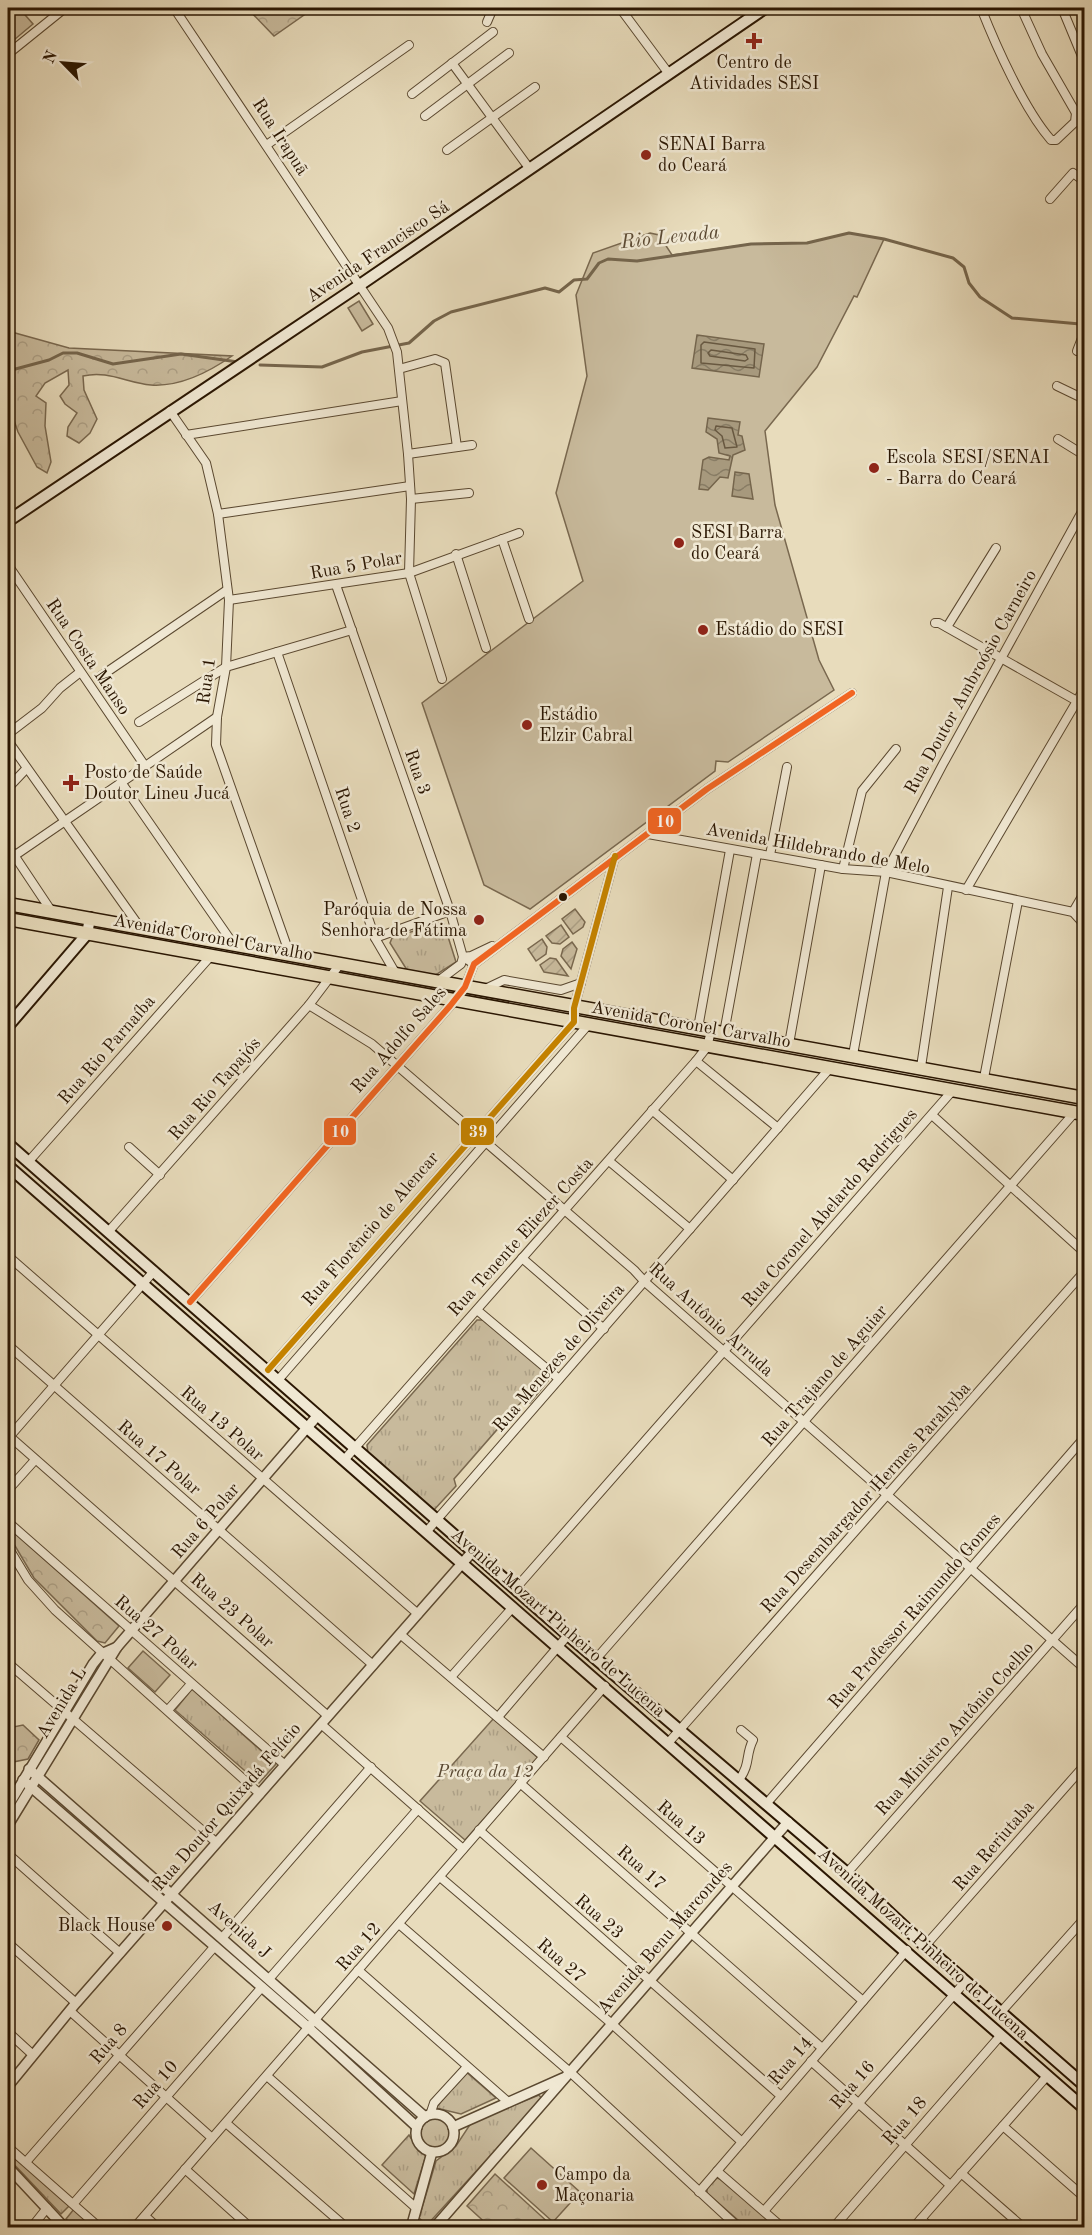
<svg xmlns="http://www.w3.org/2000/svg" width="1092" height="2235" font-family="'Old Standard TT',serif">
<style>
.grass{fill:#c8ba9c;stroke:#79684f;stroke-width:1.5}
.forest{fill:url(#forest-crowns);stroke:#79684f;stroke-width:1.5}
.park{fill:url(#park-tufts);stroke:#79684f;stroke-width:1.5}
.garden{fill:url(#garden-furrows);stroke:#79684f;stroke-width:1.5}
.water{fill:url(#water-waves);stroke:#75654c;stroke-width:1.5}
.lines{fill:none;stroke-linecap:round;stroke-linejoin:round}
.shore{stroke:#685840;stroke-width:1.5}
.stream{stroke:#75654c;stroke-width:3}
.minor-casing{stroke:#5a4830;stroke-width:10}
.tertiary-casing{stroke:#5a4830;stroke-width:12}
.secondary-casing{stroke:#2a1602;stroke-width:14}
.primary-casing{stroke:#2a1602;stroke-width:15}
.minor{stroke:#f0e8d3;stroke-width:8}
.tertiary{stroke:#f0e8d3;stroke-width:9}
.secondary{stroke:#f0e8d3;stroke-width:10}
.primary{stroke:#e8dcbc;stroke-width:12}
.bus-1-casing{stroke:#f0e8d3;stroke-width:10}
.bus-2-casing{stroke:#f0e8d3;stroke-width:10}
.bus-1{stroke:#f26522;stroke-width:6}
.bus-2{stroke:#c48200;stroke-width:6}
.poi-dot{fill:#8f2418;stroke:#f0e8d3;stroke-width:2}
.bus-dot{fill:#2a1602;stroke:#f0e8d3;stroke-width:2}
.labels{text-anchor:middle;dominant-baseline:central;stroke-width:5;stroke-linejoin:round;paint-order:stroke}
.poi-label{font-size:18px;fill:#2a1602;stroke:#f0e8d3;text-anchor:start}
.street-label{font-size:18px;fill:#2a1602;stroke:#f0e8d3}
.park-label{font-size:18px;font-style:italic;fill:#594730;stroke:#f0e8d3}
.water-label{font-size:20px;font-style:italic;fill:#5c4a33;stroke:#f0e8d3}
.line-badge{stroke:#f0e8d3;stroke-width:2}
.badge-label{font-size:16px;text-anchor:middle;font-weight:bold;fill:#fff}
</style>
<defs>
<pattern id="forest-crowns" width="20" height="18" patternUnits="userSpaceOnUse" patternTransform="scale(1.5)"><rect width="20" height="18" fill="#c8ba9c"/><path d="M2 6a3 3 0 1 1 6 0M12 15a3 3 0 1 1 6 0" fill="none" stroke="#ac9f85"/></pattern>
<pattern id="park-tufts" width="24" height="20" patternUnits="userSpaceOnUse" patternTransform="scale(1.5)"><rect width="24" height="20" fill="#c8ba9c"/><path d="M3 7l-1-3M5 7V3M7 7l1-3M15 17l-1-3M17 17v-4M19 17l1-3" fill="none" stroke="#ac9f85"/></pattern>
<pattern id="garden-furrows" width="10" height="10" patternUnits="userSpaceOnUse" patternTransform="scale(1.5)"><rect width="10" height="10" fill="#c8ba9c"/><path d="M-1 1l2-2M0 10L10 0M9 11l2-2" fill="none" stroke="#ac9f85"/></pattern>
<pattern id="water-waves" width="16" height="10" patternUnits="userSpaceOnUse" patternTransform="scale(1.5)"><rect width="16" height="10" fill="#a7997d"/><path d="M0 5q4-4 8 0t8 0" fill="none" stroke="#887c64"/></pattern>
</defs>
<rect width="100%" height="100%" fill="#e8dcbc"/>
<filter id="stains"><feTurbulence type="fractalNoise" baseFrequency=".00333" numOctaves="4"/><feColorMatrix values="0 0 0 0 .2 0 0 0 0 .09 0 0 0 0 .02 0 0 0 .5 -.17"/></filter>
<radialGradient id="worn" r=".72"><stop offset=".6" stop-color="#630" stop-opacity="0"/><stop offset="1" stop-color="#630" stop-opacity=".3"/></radialGradient>
<g class="grass">
<polygon points="8,8 19,8 33,24 8,45"/>
<polygon points="650,233 659,235 672,255 751,244 807,243 849,233 884,239 857,297 854,296 817,367 765,431 775,505 819,660 834,690 728,762 716,761 715,771 530,909 484,885 422,703 583,581 556,493 587,376 576,295 593,253"/>
<polygon points="359,301 373,324 362,331 348,308"/>
<polygon points="143,1651 170,1675 155,1692 128,1668"/>
<polygon points="531,2148 580,2192 553,2222 504,2178"/>
</g>
<g class="forest">
<polygon points="247,8 314,8 274,36"/>
<path d="M8,331L69,348L232,356C209,372 180,387 151,385C127,383 108,370 83,376L84,390L97,419L90,433L79,443L67,436L68,427L77,413L65,404L60,396L69,385L68,370L45,383L36,396L46,403L45,426L51,462L47,473L37,467L18,432L8,403Z"/>
<polygon points="8,1527 119,1626 105,1643 97,1641 34,1578 8,1534"/>
<polygon points="23,1725 39,1740 28,1759 8,1763 8,1728"/>
<polygon points="495,2174 551,2225 549,2228 490,2227 467,2206"/>
</g>
<g class="park">
<polygon points="441,922 444,924 456,962 434,976 407,970 390,943 392,938"/>
<polygon points="477,1320 485,1320 547,1373 548,1381 530,1403 522,1401 454,1479 456,1486 433,1511 368,1454 367,1445"/>
<polygon points="192,1689 276,1764 259,1783 175,1710"/>
<polygon points="494,1718 538,1758 465,1840 420,1801"/>
<polygon points="465,2071 496,2098 461,2114 436,2108"/>
<polygon points="539,2095 542,2099 427,2225 419,2218 436,2161 456,2146 471,2123"/>
<circle cx="436" cy="2133" r="15"/>
<polygon points="409,2135 419,2151 426,2155 414,2194 382,2165"/>
<polygon points="8,2152 69,2206 61,2214 8,2158"/>
<polygon points="717,2178 720,2179 777,2227 746,2227 707,2193 707,2188"/>
<polygon points="74,2209 94,2227 74,2227 66,2219"/>
</g>
<g class="garden">
<polygon points="575,909 585,922 583,927 573,934 562,919"/>
<polygon points="561,925 569,937 560,944 552,943 546,936"/>
<polygon points="542,939 547,947 546,954 536,961 528,949"/>
<polygon points="572,942 577,949 571,969 561,956 563,949"/>
<polygon points="550,958 556,959 568,976 544,972 540,965"/>
</g>
<g class="water">
<polygon points="697,335 764,344 759,377 692,368"/>
<polygon points="708,418 740,422 738,435 742,436 745,450 733,455 728,478 720,477 708,490 699,489 703,460 709,457 729,460 730,456 719,453 717,439 706,432"/>
<polygon points="735,472 749,474 753,499 732,496"/>
</g>
<g class="lines">
<g class="shore">
<polygon points="704,342 755,349 754,368 701,363 701,345"/>
<polygon points="711,350 746,355 748,359 745,361 710,356 708,353"/>
<polygon points="716,426 732,428 737,447 725,448 722,436 715,430"/>
</g>
<g class="stream">
<polyline points="260,365 322,367 362,352 409,343 434,321 451,312 545,288 559,292 574,280 587,279 599,263 608,259 637,261 751,244 807,243 849,233 884,239 953,258 964,267 969,283 980,297 1012,318 1080,324"/>
<polyline points="8,371 49,360 63,353 77,353 113,364 181,354 238,362"/>
</g>
<defs>
<g id="minor">
<polyline points="174,8 388,328 397,352 408,454 411,499 409,573 442,679"/>
<polyline points="620,8 669,74"/>
<path d="M981,8C996,46 1024,109 1051,140H1056L1075,122L1076,113L1084,107"/>
<polyline points="1021,8 1042,54 1076,113"/>
<polyline points="1062,8 1084,61"/>
<polyline points="487,22 493,8"/>
<polyline points="8,54 65,8"/>
<polyline points="452,63 529,168"/>
<polyline points="412,94 493,32"/>
<polyline points="425,116 509,53"/>
<polyline points="268,144 409,45"/>
<polyline points="447,150 535,87"/>
<polyline points="1050,199 1073,173 1084,181"/>
<polyline points="1077,351 1084,333"/>
<polyline points="399,369 435,359 445,363 457,447"/>
<polyline points="1057,386 1084,399"/>
<polyline points="170,411 206,463 218,514 229,600 226,667 217,717 216,745 290,955"/>
<polyline points="186,435 402,401"/>
<polyline points="1058,439 1084,455"/>
<polyline points="408,454 472,445"/>
<polyline points="411,499 469,493"/>
<polyline points="218,514 410,486"/>
<polyline points="502,539 529,619"/>
<polyline points="456,554 486,648"/>
<polyline points="8,565 145,766"/>
<polyline points="336,585 450,911 463,957 474,964"/>
<polyline points="229,600 409,573 519,533"/>
<polyline points="935,623 939,623 1084,705"/>
<polyline points="947,627 996,548"/>
<polyline points="277,652 375,938 396,974"/>
<polyline points="101,676 227,590"/>
<polyline points="139,722 226,667 352,630"/>
<polyline points="8,734 42,708 60,688 79,673"/>
<polyline points="8,741 139,926"/>
<polyline points="121,782 234,945"/>
<polyline points="8,788 26,769"/>
<polyline points="648,834 843,869 886,872 1073,912 1084,924"/>
<polyline points="8,846 52,912"/>
<polyline points="770,855 787,767"/>
<polyline points="14,856 217,717"/>
<polyline points="843,869 862,791 896,749"/>
<polyline points="966,890 1084,689"/>
<polyline points="1073,912 1084,893"/>
<polyline points="375,938 450,911"/>
<polyline points="463,957 471,956 492,946"/>
<polyline points="437,982 461,964 463,957"/>
<polyline points="485,989 504,980 561,990 581,983"/>
<polyline points="309,1005 372,1044 634,1270 645,1282 1084,1668"/>
<polyline points="698,1028 730,850"/>
<polyline points="724,1033 757,854"/>
<polyline points="789,1044 821,865"/>
<polyline points="853,1055 886,872 943,764 1084,508"/>
<polyline points="696,1061 778,1128"/>
<polyline points="921,1067 948,887"/>
<polyline points="984,1078 1018,901"/>
<polyline points="652,1110 733,1180"/>
<polyline points="932,1115 1084,1252"/>
<polyline points="129,1147 160,1175"/>
<polyline points="29,1161 209,958"/>
<polyline points="609,1161 690,1229"/>
<polyline points="109,1231 309,1005 340,964"/>
<polyline points="8,1256 418,1614"/>
<polyline points="522,1258 604,1329"/>
<polyline points="190,1302 450,1006 465,987 474,964 707,789 852,693"/>
<polyline points="477,1310 559,1379"/>
<polyline points="8,1345 373,1665"/>
<polyline points="268,1370 574,1022 574,1008 615,856"/>
<polyline points="279,1379 588,1025"/>
<polyline points="8,1435 328,1716"/>
<polyline points="10,1436 154,1271"/>
<polyline points="345,1459 696,1061 707,1047 711,1031"/>
<polyline points="8,1490 35,1460"/>
<polyline points="8,1522 285,1765"/>
<polyline points="427,1531 830,1068"/>
<polyline points="8,1547 28,1580 55,1610 260,1794"/>
<polyline points="516,1588 953,1090"/>
<polyline points="400,1634 544,1757"/>
<polyline points="596,1659 1075,1112"/>
<polyline points="8,1663 217,1843"/>
<polyline points="451,1677 513,1607"/>
<polyline points="168,1710 191,1684"/>
<polyline points="498,1717 568,1635"/>
<polyline points="321,1724 463,1849"/>
<polyline points="561,1737 863,2001"/>
<polyline points="669,1742 1084,1272"/>
<path d="M739,1780C751,1763 745,1756 753,1740L741,1730"/>
<polyline points="520,1783 822,2048"/>
<polyline points="767,1803 1084,1438"/>
<polyline points="479,1830 781,2096"/>
<polyline points="8,1854 120,1953"/>
<polyline points="847,1873 1084,1604"/>
<polyline points="440,1877 612,2024 742,2142"/>
<polyline points="399,1924 570,2072 739,2228"/>
<polyline points="223,1937 371,1767"/>
<polyline points="8,1943 76,2003"/>
<polyline points="925,1946 1084,1766"/>
<polyline points="358,1970 507,2101"/>
<polyline points="269,1979 418,1809"/>
<polyline points="70,2011 212,2138"/>
<polyline points="1001,2012 1084,1919"/>
<polyline points="8,2032 33,2055"/>
<polyline points="811,2061 950,2185"/>
<polyline points="267,2076 415,2207"/>
<polyline points="430,2115 434,2103 467,2067"/>
<polyline points="226,2123 347,2228"/>
<polyline points="1003,2126 1084,2197"/>
<polyline points="8,2147 100,2228"/>
<polyline points="26,2162 215,1946"/>
<polyline points="185,2169 251,2228"/>
<polyline points="717,2171 783,2228"/>
<polyline points="961,2173 1024,2228"/>
<polyline points="699,2192 907,1950"/>
<polyline points="74,2203 262,1987"/>
<polyline points="764,2211 966,1981"/>
<polyline points="145,2216 158,2228"/>
<polyline points="921,2219 931,2228"/>
<polyline points="31,2228 47,2208"/>
<polyline points="134,2228 605,1686"/>
<polyline points="833,2228 1001,2035"/>
<polyline points="913,2228 1047,2076"/>
</g>
<g id="tertiary">
<polyline points="29,1769 425,2117"/>
<polyline points="23,1780 309,2028 417,2127"/>
<polyline points="8,1806 93,1664 101,1654 117,1647"/>
<polyline points="8,1825 117,1647 318,1415"/>
<polyline points="8,2086 76,2003 473,1551"/>
<circle cx="435" cy="2133" r="19"/>
<polyline points="453,2127 563,2078"/>
<polyline points="8,2167 65,2228"/>
<polyline points="411,2228 432,2152"/>
<polyline points="434,2228 788,1822"/>
</g>
<g id="secondary">
<polyline points="8,521 351,291 765,8"/>
<polyline points="8,1026 87,934 90,918"/>
<polyline points="8,1144 568,1635 847,1873 925,1946 1084,2085"/>
<polyline points="8,1166 1084,2108"/>
</g>
<g id="primary">
<polyline points="8,904 1084,1098"/>
<polyline points="8,919 1084,1114"/>
</g>
</defs>
<use href="#minor" class="minor-casing"/>
<use href="#tertiary" class="tertiary-casing"/>
<use href="#secondary" class="secondary-casing"/>
<use href="#primary" class="primary-casing"/>
<use href="#minor" class="minor"/>
<use href="#tertiary" class="tertiary"/>
<use href="#secondary" class="secondary"/>
<use href="#primary" class="primary"/>
<defs>
<polyline id="bus-1" points="190,1302 450,1006 465,987 474,964 707,789 852,693"/>
<polyline id="bus-2" points="268,1370 574,1022 574,1008 615,856"/>
</defs>
<use href="#bus-1" class="bus-1-casing"/>
<use href="#bus-2" class="bus-2-casing"/>
<use href="#bus-1" class="bus-1"/>
<use href="#bus-2" class="bus-2"/>
</g>
<g class="poi-dot">
<path d="M751 32h6v6h6v6h-6v6h-6v-6h-6v-6h6z"/>
<circle cx="646" cy="155" r="6"/>
<circle cx="874" cy="468" r="6"/>
<circle cx="679" cy="543" r="6"/>
<circle cx="703" cy="630" r="6"/>
<circle cx="527" cy="725" r="6"/>
<path d="M68 774h6v6h6v6h-6v6h-6v-6h-6v-6h6z"/>
<circle cx="479" cy="920" r="6"/>
<circle cx="167" cy="1926" r="6"/>
<circle cx="542" cy="2185" r="6"/>
</g>
<circle class="bus-dot" cx="563" cy="897" r="5"/>
<g class="labels">
<g class="poi-label">
<text x="754" y="63" text-anchor="middle">Centro de<tspan x="754" dy="21">Atividades SESI</tspan></text>
<text x="658" y="145">SENAI Barra<tspan x="658" dy="21">do Ceará</tspan></text>
<text x="886" y="458">Escola SESI/SENAI<tspan x="886" dy="21">- Barra do Ceará</tspan></text>
<text x="691" y="533">SESI Barra<tspan x="691" dy="21">do Ceará</tspan></text>
<text x="715" y="630">Estádio do SESI</text>
<text x="539" y="715">Estádio<tspan x="539" dy="21">Elzir Cabral</tspan></text>
<text x="84" y="773">Posto de Saúde<tspan x="84" dy="21">Doutor Lineu Jucá</tspan></text>
<text x="467" y="910" text-anchor="end">Paróquia de Nossa<tspan x="467" dy="21">Senhora de Fátima</tspan></text>
<text x="155" y="1926" text-anchor="end">Black House</text>
<text x="554" y="2175">Campo da<tspan x="554" dy="21">Maçonaria</tspan></text>
</g>
<g class="street-label">
<text transform="translate(280 137) rotate(57)">Rua Irapuã</text>
<text transform="translate(378 252) rotate(-34)">Avenida Francisco Sá</text>
<text transform="translate(356 566) rotate(-10)">Rua 5 Polar</text>
<text transform="translate(88 657) rotate(56)">Rua Costa Manso</text>
<text transform="translate(207 681) rotate(-82)">Rua 1</text>
<text transform="translate(971 682) rotate(-61)">Rua Doutor Ambroósio Carneiro</text>
<text transform="translate(417 772) rotate(71)">Rua 3</text>
<text transform="translate(347 810) rotate(72)">Rua 2</text>
<text transform="translate(818 849) rotate(10)">Avenida Hildebrando de Melo</text>
<text transform="translate(213 938) rotate(10)">Avenida Coronel Carvalho</text>
<text transform="translate(691 1025) rotate(10)">Avenida Coronel Carvalho</text>
<text transform="translate(399 1040) rotate(-49)">Rua Adolfo Sales</text>
<text transform="translate(107 1050) rotate(-49)">Rua Rio Parnaíba</text>
<text transform="translate(215 1089) rotate(-49)">Rua Rio Tapajós</text>
<text transform="translate(830 1208) rotate(-49)">Rua Coronel Abelardo Rodrigues</text>
<text transform="translate(371 1229) rotate(-49)">Rua Florêncio de Alencar</text>
<text transform="translate(521 1237) rotate(-48)">Rua Tenente Eliezer Costa</text>
<text transform="translate(711 1320) rotate(42)">Rua Antônio Arruda</text>
<text transform="translate(559 1358) rotate(-49)">Rua Menezes de Oliveira</text>
<text transform="translate(825 1376) rotate(-49)">Rua Trajano de Aguiar</text>
<text transform="translate(222 1424) rotate(41)">Rua 13 Polar</text>
<text transform="translate(159 1458) rotate(41)">Rua 17 Polar</text>
<text transform="translate(866 1498) rotate(-48)">Rua Desembargador Hermes Parahyba</text>
<text transform="translate(206 1521) rotate(-49)">Rua 6 Polar</text>
<text transform="translate(232 1611) rotate(41)">Rua 23 Polar</text>
<text transform="translate(915 1611) rotate(-49)">Rua Professor Raimundo Gomes</text>
<text transform="translate(558 1623) rotate(41)">Avenida Mozart Pinheiro de Lucena</text>
<text transform="translate(156 1633) rotate(41)">Rua 27 Polar</text>
<text transform="translate(62 1703) rotate(-59)">Avenida L</text>
<text transform="translate(955 1729) rotate(-48)">Rua Ministro Antônio Coelho</text>
<text transform="translate(227 1807) rotate(-49)">Rua Doutor Quixadá Felício</text>
<text transform="translate(681 1823) rotate(41)">Rua 13</text>
<text transform="translate(994 1846) rotate(-49)">Rua Reriutaba</text>
<text transform="translate(641 1868) rotate(41)">Rua 17</text>
<text transform="translate(599 1917) rotate(41)">Rua 23</text>
<text transform="translate(239 1930) rotate(42)">Avenida J</text>
<text transform="translate(665 1938) rotate(-49)">Avenida Benu Marcondes</text>
<text transform="translate(923 1944) rotate(42)">Avenida Mozart Pinheiro de Lucena</text>
<text transform="translate(359 1947) rotate(-49)">Rua 12</text>
<text transform="translate(561 1961) rotate(41)">Rua 27</text>
<text transform="translate(109 2044) rotate(-49)">Rua 8</text>
<text transform="translate(791 2061) rotate(-49)">Rua 14</text>
<text transform="translate(156 2085) rotate(-49)">Rua 10</text>
<text transform="translate(853 2085) rotate(-49)">Rua 16</text>
<text transform="translate(905 2121) rotate(-49)">Rua 18</text>
</g>
<g class="park-label">
<text x="485" y="1772">Praça da 12</text>
</g>
<g class="water-label">
<text transform="translate(670 238) rotate(-6)">Rio Levada</text>
</g>
</g>
<g class="line-badge">
<rect x="647" y="807" width="35" height="28" rx="6" fill="#f26522"/>
<rect x="323" y="1117" width="34" height="29" rx="6" fill="#f26522"/>
<rect x="460" y="1117" width="35" height="29" rx="6" fill="#c48200"/>
</g>
<g class="badge-label">
<text x="665" y="827">10</text>
<text x="340" y="1137">10</text>
<text x="478" y="1137">39</text>
</g>
<rect width="1092" height="2235" fill="none" stroke="#e8dcbc" stroke-width="30"/>
<rect x="9" y="9" width="1074" height="2217" fill="none" stroke="#2a1602" stroke-width="3"/>
<rect x="15" y="15" width="1062" height="2205" fill="none" stroke="#2a1602" stroke-width="1.5"/>
<g transform="translate(63 63) rotate(295)" stroke="#f0e8d3" stroke-width="4.5" paint-order="stroke">
<path d="M0-4.5L10 22L0 15L-10 22Z" fill="#2a1602"/>
<text y="-9" font-size="16" font-weight="bold" text-anchor="middle" fill="#2a1602">N</text>
</g>
<rect width="100%" height="100%" filter="url(#stains)"/>
<rect width="100%" height="100%" fill="url(#worn)"/>
</svg>
